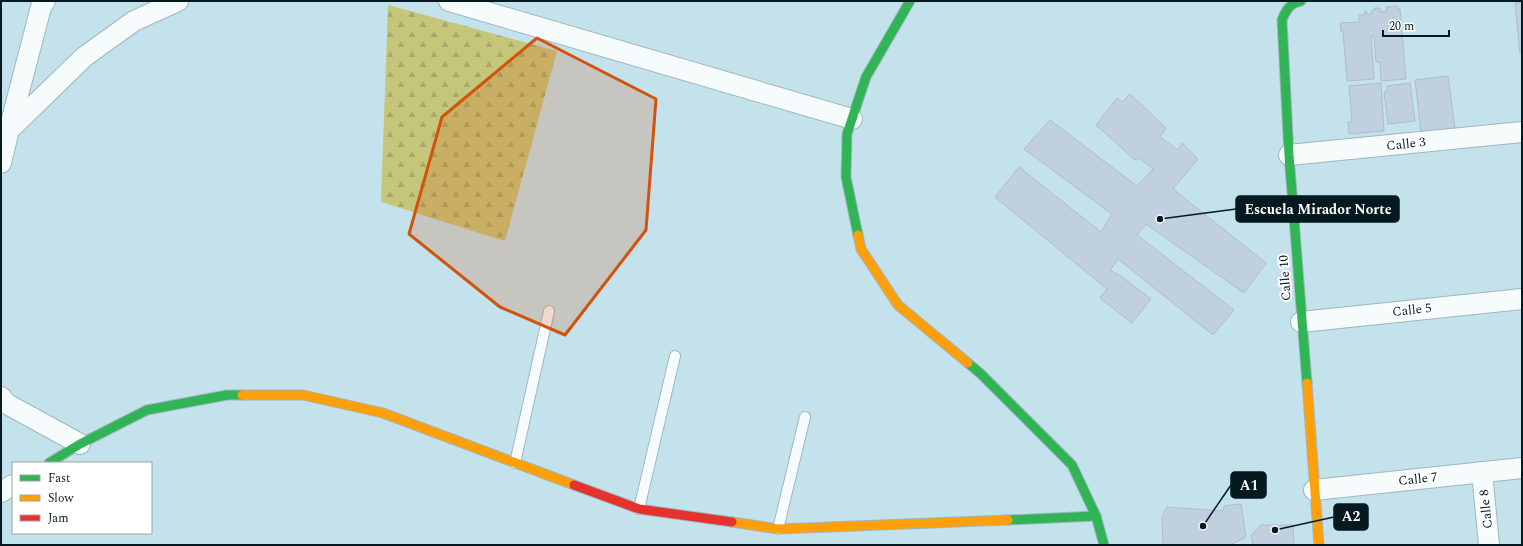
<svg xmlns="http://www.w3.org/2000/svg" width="1523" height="546" font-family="Spectral,serif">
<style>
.forest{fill:url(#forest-firs)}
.building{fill:#c1d0e1;stroke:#aebdc8}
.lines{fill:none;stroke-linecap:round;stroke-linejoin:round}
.lane-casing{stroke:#9fb7be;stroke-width:12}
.street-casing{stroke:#9fb7be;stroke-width:22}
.fast-casing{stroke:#9fb7be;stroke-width:11}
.slow-casing{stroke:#9fb7be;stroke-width:11}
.jam-casing{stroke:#9fb7be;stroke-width:11}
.lane{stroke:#f6fbfc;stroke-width:10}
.street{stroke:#f6fbfc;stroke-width:20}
.fast{stroke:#30b455;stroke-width:9}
.slow{stroke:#ff9f0a;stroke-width:9}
.jam{stroke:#e5322d;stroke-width:9}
.marked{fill:#d1530e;fill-opacity:0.2;stroke:#d1530e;stroke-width:3;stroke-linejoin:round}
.labels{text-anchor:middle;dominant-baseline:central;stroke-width:4;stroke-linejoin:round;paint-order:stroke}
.street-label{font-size:13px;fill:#041a20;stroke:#fff}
.leader{fill:none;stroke:#041a20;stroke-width:1.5}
.callout-dot{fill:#041a20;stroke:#fff;stroke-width:1.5}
.callout{fill:#041a20;stroke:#041a20;stroke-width:1.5}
.callout-label{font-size:14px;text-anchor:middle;font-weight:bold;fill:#fff}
</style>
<defs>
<pattern id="forest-firs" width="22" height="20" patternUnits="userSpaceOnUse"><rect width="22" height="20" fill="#c6c67a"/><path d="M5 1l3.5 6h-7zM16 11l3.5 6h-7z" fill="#a8aa69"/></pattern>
</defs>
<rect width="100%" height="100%" fill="#c3e2eb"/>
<polygon class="forest" points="388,5 557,51 505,241 381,202"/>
<g class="building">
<polygon points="1522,2 1522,52 1520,53 1515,3"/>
<polygon points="1397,6 1398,9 1400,9 1406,79 1381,81 1380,62 1376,62 1374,36 1371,36 1374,79 1347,81 1343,31 1341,32 1340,23 1359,22 1359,15 1365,15 1364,12 1367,12 1367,14 1372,14 1371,11 1375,10 1374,8 1380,8 1380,12 1387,11 1386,7"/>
<polygon points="1448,76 1455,128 1421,133 1415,80"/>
<polygon points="1381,83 1384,131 1349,134 1348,122 1352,122 1349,86"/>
<polygon points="1410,83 1415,121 1388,124 1384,92 1387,92 1387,86"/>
<polygon points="1130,94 1166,128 1160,137 1178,150 1182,143 1198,159 1173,189 1266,263 1244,293 1146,224 1137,235 1234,310 1213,335 1118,259 1110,270 1122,277 1151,299 1132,323 1100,298 1107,289 995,197 1019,167 1101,232 1112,214 1024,149 1050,120 1137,186 1153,169 1139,158 1135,160 1096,125 1117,98 1122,102"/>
<polygon points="1241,504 1246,537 1230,545 1163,545 1162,516 1167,507 1223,511 1224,506"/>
<polygon points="1261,525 1293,525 1294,545 1253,545 1251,535"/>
</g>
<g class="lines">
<defs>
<g id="lane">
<polyline points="515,463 549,311"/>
<polyline points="639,509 675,356"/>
<polyline points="778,529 805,417"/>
</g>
<g id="street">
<polyline points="449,1 852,119"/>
<polyline points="9,130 41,7 45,1"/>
<polyline points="1289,155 1522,132"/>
<polyline points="1,163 9,130 84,57 134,21 178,1"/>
<polyline points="1301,322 1522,299"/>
<polyline points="1,397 7,404 80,444"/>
<polyline points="1482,472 1489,545"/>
<polyline points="1314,490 1522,468"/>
<polyline points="1,492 13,485"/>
</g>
<g id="fast">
<path d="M1301,1C1290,3 1286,10 1282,20L1289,155L1307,383"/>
<polyline points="858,235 846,177 847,134 866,77 910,1"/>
<polyline points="968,363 981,374 1072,465 1096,516 1104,545"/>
<polyline points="49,463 80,444 147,410 227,395 242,395"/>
<polyline points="1008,520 1096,516"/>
</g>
<g id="slow">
<polyline points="858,235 861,249 898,305 968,363"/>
<polyline points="1307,383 1319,545"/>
<polyline points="242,395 303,395 383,413 574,485"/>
<polyline points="732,522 778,529 1008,520"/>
</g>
<polyline id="jam" points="574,485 639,509 732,522"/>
</defs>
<use href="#lane" class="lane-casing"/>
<use href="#street" class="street-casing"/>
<use href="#fast" class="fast-casing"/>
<use href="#slow" class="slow-casing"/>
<use href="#jam" class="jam-casing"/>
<use href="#lane" class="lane"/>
<use href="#street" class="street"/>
<use href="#fast" class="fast"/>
<use href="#slow" class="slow"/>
<use href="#jam" class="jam"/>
</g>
<path class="marked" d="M537,38L656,99L646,230L565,335L500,307L409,234L442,117Z"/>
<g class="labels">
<g class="street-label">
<text transform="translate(1406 144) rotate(-6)">Calle 3</text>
<text transform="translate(1285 278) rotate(-94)">Calle 10</text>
<text transform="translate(1412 310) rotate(-6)">Calle 5</text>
<text transform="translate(1418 479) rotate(-6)">Calle 7</text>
<text transform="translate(1486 509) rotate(-96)">Calle 8</text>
</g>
</g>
<path class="leader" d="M1160 219L1236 209M1203 526L1231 485M1275 530L1334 517"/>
<g class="callout-dot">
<circle cx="1160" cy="219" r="4"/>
<circle cx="1203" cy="526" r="4"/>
<circle cx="1275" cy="530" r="4"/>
</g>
<g class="callout">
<rect x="1236" y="196" width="163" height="26" rx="4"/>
<rect x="1231" y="472" width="35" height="26" rx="4"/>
<rect x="1334" y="504" width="34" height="26" rx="4"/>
</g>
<g class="callout-label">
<text x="1318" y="214">Escuela Mirador Norte</text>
<text x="1249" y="490">A1</text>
<text x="1351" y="521">A2</text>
</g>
<rect width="1523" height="546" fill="none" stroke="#041a20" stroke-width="4"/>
<rect x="12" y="462" width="140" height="72" fill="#ffffff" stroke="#9ba3a6"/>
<rect x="20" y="475" width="20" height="6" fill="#30b455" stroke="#9ba3a6"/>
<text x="48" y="482" font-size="12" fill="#041a20">Fast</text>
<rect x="20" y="495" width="20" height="6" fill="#ff9f0a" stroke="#9ba3a6"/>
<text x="48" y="502" font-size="12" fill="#041a20">Slow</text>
<rect x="20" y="515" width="20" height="6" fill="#e5322d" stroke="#9ba3a6"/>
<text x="48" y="522" font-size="12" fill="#041a20">Jam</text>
<path d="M1383 30v6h66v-6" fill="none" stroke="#041a20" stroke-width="2"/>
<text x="1389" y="30" font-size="12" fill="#041a20" stroke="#ffffff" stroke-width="3" paint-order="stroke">20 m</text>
</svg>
